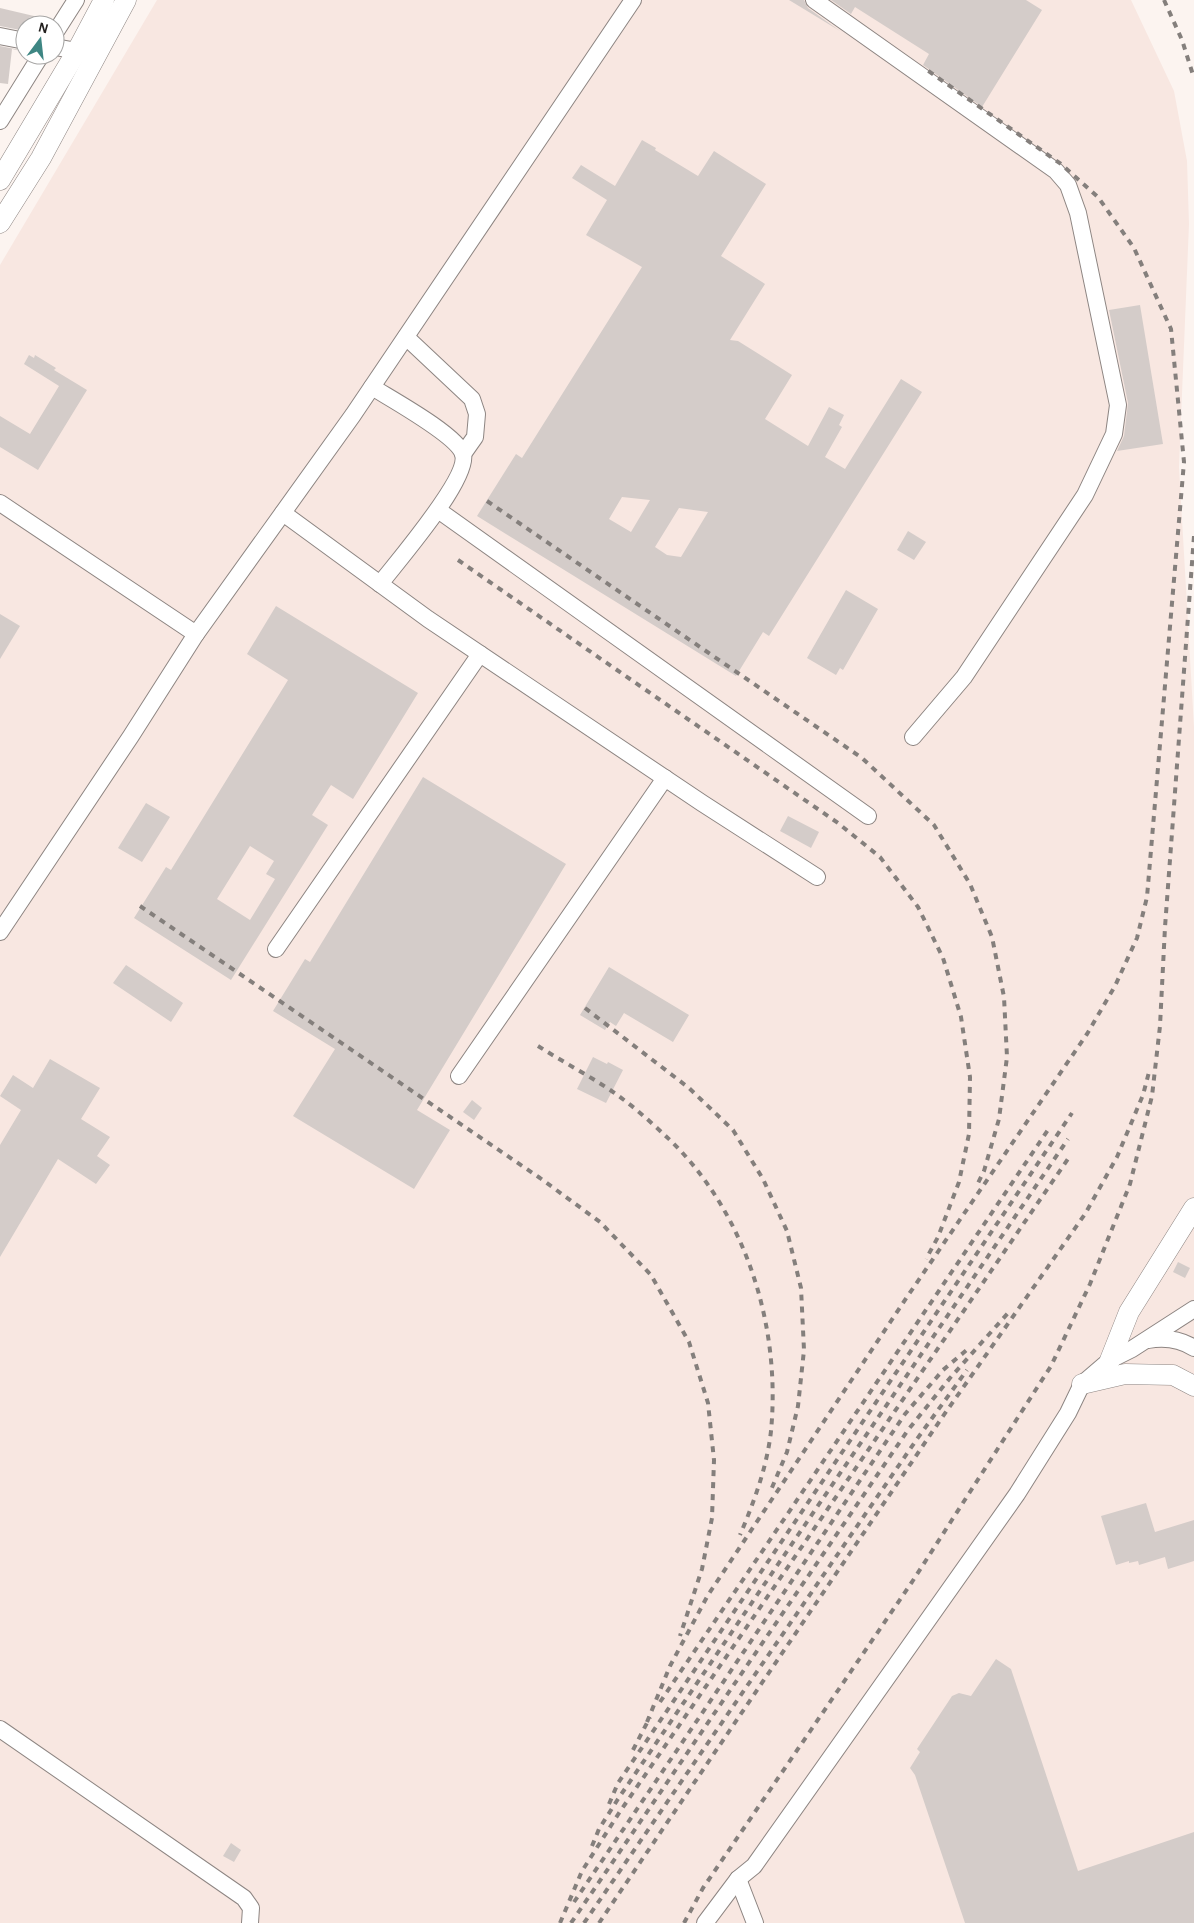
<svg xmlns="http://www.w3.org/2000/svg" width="1194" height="1923" font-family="'Alegreya Sans',sans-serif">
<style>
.built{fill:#f8e7e1}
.building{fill:#d4ccc9;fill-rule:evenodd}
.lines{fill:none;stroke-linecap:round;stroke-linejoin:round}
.minor-casing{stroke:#8d8582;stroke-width:18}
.major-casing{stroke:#8d8582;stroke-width:21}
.minor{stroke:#fff;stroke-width:16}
.major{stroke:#fff;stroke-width:20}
.rail{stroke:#847f7c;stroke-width:4;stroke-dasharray:6 6;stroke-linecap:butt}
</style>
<rect width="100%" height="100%" fill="#fcf4f0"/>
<polygon class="built" points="157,0 1131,0 1174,91 1187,161 1189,224 1179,467 1194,727 1194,1923 0,1923 0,265"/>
<g class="building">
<polygon points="789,0 804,0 808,8 840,31"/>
<polygon points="831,0 1026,0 1042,10 982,107 923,65 929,54 855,7 851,14"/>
<polygon points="0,8 51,20 51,21 48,25 25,25 25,31 0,26"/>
<polygon points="0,46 25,51 25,52 12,49 8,84 0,83"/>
<path d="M642,140L656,148L655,150L698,176L714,151L766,184L721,256L765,284L730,340L738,341L792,375L765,419L808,446L829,407L844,415L839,425L842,427L825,457L845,469L901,379L922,392L769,636L763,632L736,676L477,516L516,454L522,458L642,267L586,235L607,200L572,178L581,165L615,186ZM622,497L650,500L631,532L609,519ZM679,508L708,512L681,557L667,555L655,547Z"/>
<polygon points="1140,305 1163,444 1117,451 1124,436 1128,403 1109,310"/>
<polygon points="29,355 34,358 35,355 56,368 54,370 87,390 38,470 0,447 0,416 30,434 59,386 24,364"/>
<polygon points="908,531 926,542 914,560 897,550"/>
<polygon points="846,590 878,609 843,670 840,668 836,675 807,658"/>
<path d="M276,606L418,693L353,799L331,785L312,815L328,825L231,980L134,918L166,867L171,870L288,680L247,654ZM250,846L274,861L266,874L275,879L250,920L217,899Z"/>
<polygon points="0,614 20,626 0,659"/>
<polygon points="423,777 566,864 417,1110 450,1130 414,1189 293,1116 335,1049 273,1011 305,959 310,962"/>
<polygon points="146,803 170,817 142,862 118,848"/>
<polygon points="788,816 819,832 811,848 780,831"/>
<polygon points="126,965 183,1003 171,1022 113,983"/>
<polygon points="609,967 689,1015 673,1042 624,1013 616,1026 610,1022 605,1030 580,1015"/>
<polygon points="593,1057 607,1064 608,1062 623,1070 606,1103 577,1089"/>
<polygon points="50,1059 100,1088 81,1119 110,1137 97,1156 110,1165 96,1184 58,1159 0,1257 0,1145 21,1110 0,1096 13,1075 33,1088"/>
<polygon points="472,1100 482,1108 474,1120 463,1112"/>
<polygon points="1178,1262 1190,1268 1185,1278 1173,1272"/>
<polygon points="1146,1503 1155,1532 1194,1520 1194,1561 1168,1569 1165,1557 1139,1565 1138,1561 1129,1563 1129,1561 1116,1565 1101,1516"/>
<polygon points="996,1659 1011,1669 1078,1871 1194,1832 1194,1923 965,1923 915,1775 910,1768 920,1752 917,1749 952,1696 959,1693 971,1696"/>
<polygon points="231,1843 241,1850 234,1862 223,1856"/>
</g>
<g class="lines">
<defs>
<g id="minor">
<polyline points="814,0 1056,171 1068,185 1078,213 1118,405 1114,434 1085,495 964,677 913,737"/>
<polyline points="55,33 76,0"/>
<polyline points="0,36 25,41"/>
<polyline points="55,47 77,51"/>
<polyline points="0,121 41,55"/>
<polyline points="406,337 472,399 477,414 475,437 463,454"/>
<path d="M372,387C391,399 457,435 463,454C470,478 396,563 380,584"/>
<polyline points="0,503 196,634"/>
<polyline points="438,510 868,816"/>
<polyline points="283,513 428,619 702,803 817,877"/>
<polyline points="0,932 131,736 196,634 353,415 633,0"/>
<polyline points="276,949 480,654"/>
<polyline points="459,1076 665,778"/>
<path d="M1148,1340C1165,1337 1180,1339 1194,1348"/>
<polyline points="0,1729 244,1898 251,1908 250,1923"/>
<polyline points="738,1879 755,1923"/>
<polyline points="705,1923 738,1879 754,1866 1017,1494 1068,1413 1082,1384 1110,1360 1132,1349 1194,1309"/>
</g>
<g id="major">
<polyline points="0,180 77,51 104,0"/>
<polyline points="0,223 41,158 126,0"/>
<polyline points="1110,1360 1129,1312 1194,1208"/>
<polyline points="1082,1384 1125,1374 1173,1375 1194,1386"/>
</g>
</defs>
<use href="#minor" class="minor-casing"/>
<use href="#major" class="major-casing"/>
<use href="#minor" class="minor"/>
<use href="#major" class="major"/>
<g class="rail">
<polyline points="1164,0 1182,40 1194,78"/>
<polyline points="487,501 862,758 934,825 970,884 992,937 1004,997 1007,1057 999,1119 984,1171 976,1187"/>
<polyline points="458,560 838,823 880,857 918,907 943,958 961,1017 970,1077 969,1134 959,1182 938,1237 926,1259"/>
<polyline points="140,906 540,1178 600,1222 651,1275 689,1342 708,1403 714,1460 712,1518 702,1569 680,1636"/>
<polyline points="585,1008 689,1088 733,1130 763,1179 787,1231 801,1288 804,1350 798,1406 787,1452 771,1490"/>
<path d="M538,1046C566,1064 598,1080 624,1100C640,1112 656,1127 670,1140C746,1214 781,1326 771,1431C767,1467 754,1502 740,1535"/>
<polyline points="660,1702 1050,1127"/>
<polyline points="647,1722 670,1666 708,1595 907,1297 1087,1034 1115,986 1137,938 1147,897 1184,462 1171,329 1134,248 1098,197 1061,164 927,70"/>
<polyline points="633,1750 650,1717"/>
<polyline points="609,1804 618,1783 1072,1113"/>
<polyline points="592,1846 599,1829 618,1799 1068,1139"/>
<polyline points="574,1902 905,1414 943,1370 969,1348"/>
<polyline points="560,1923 582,1871 619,1813 1070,1156"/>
<polyline points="571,1923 908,1430 950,1378 1008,1313"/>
<polyline points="584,1923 917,1439 967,1370"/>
<polyline points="599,1923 941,1419 1085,1214 1117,1157 1143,1095 1149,1072"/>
<polyline points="684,1923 703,1888 912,1582 1051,1366 1090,1284 1130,1184 1152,1096 1160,1026 1165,927 1194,536"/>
</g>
</g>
<g transform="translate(40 40) rotate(15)"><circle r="24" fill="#ffffff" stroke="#a7a6a5"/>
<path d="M0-4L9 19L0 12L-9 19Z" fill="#3e8683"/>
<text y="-8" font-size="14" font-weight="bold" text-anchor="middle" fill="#23201e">N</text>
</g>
</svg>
